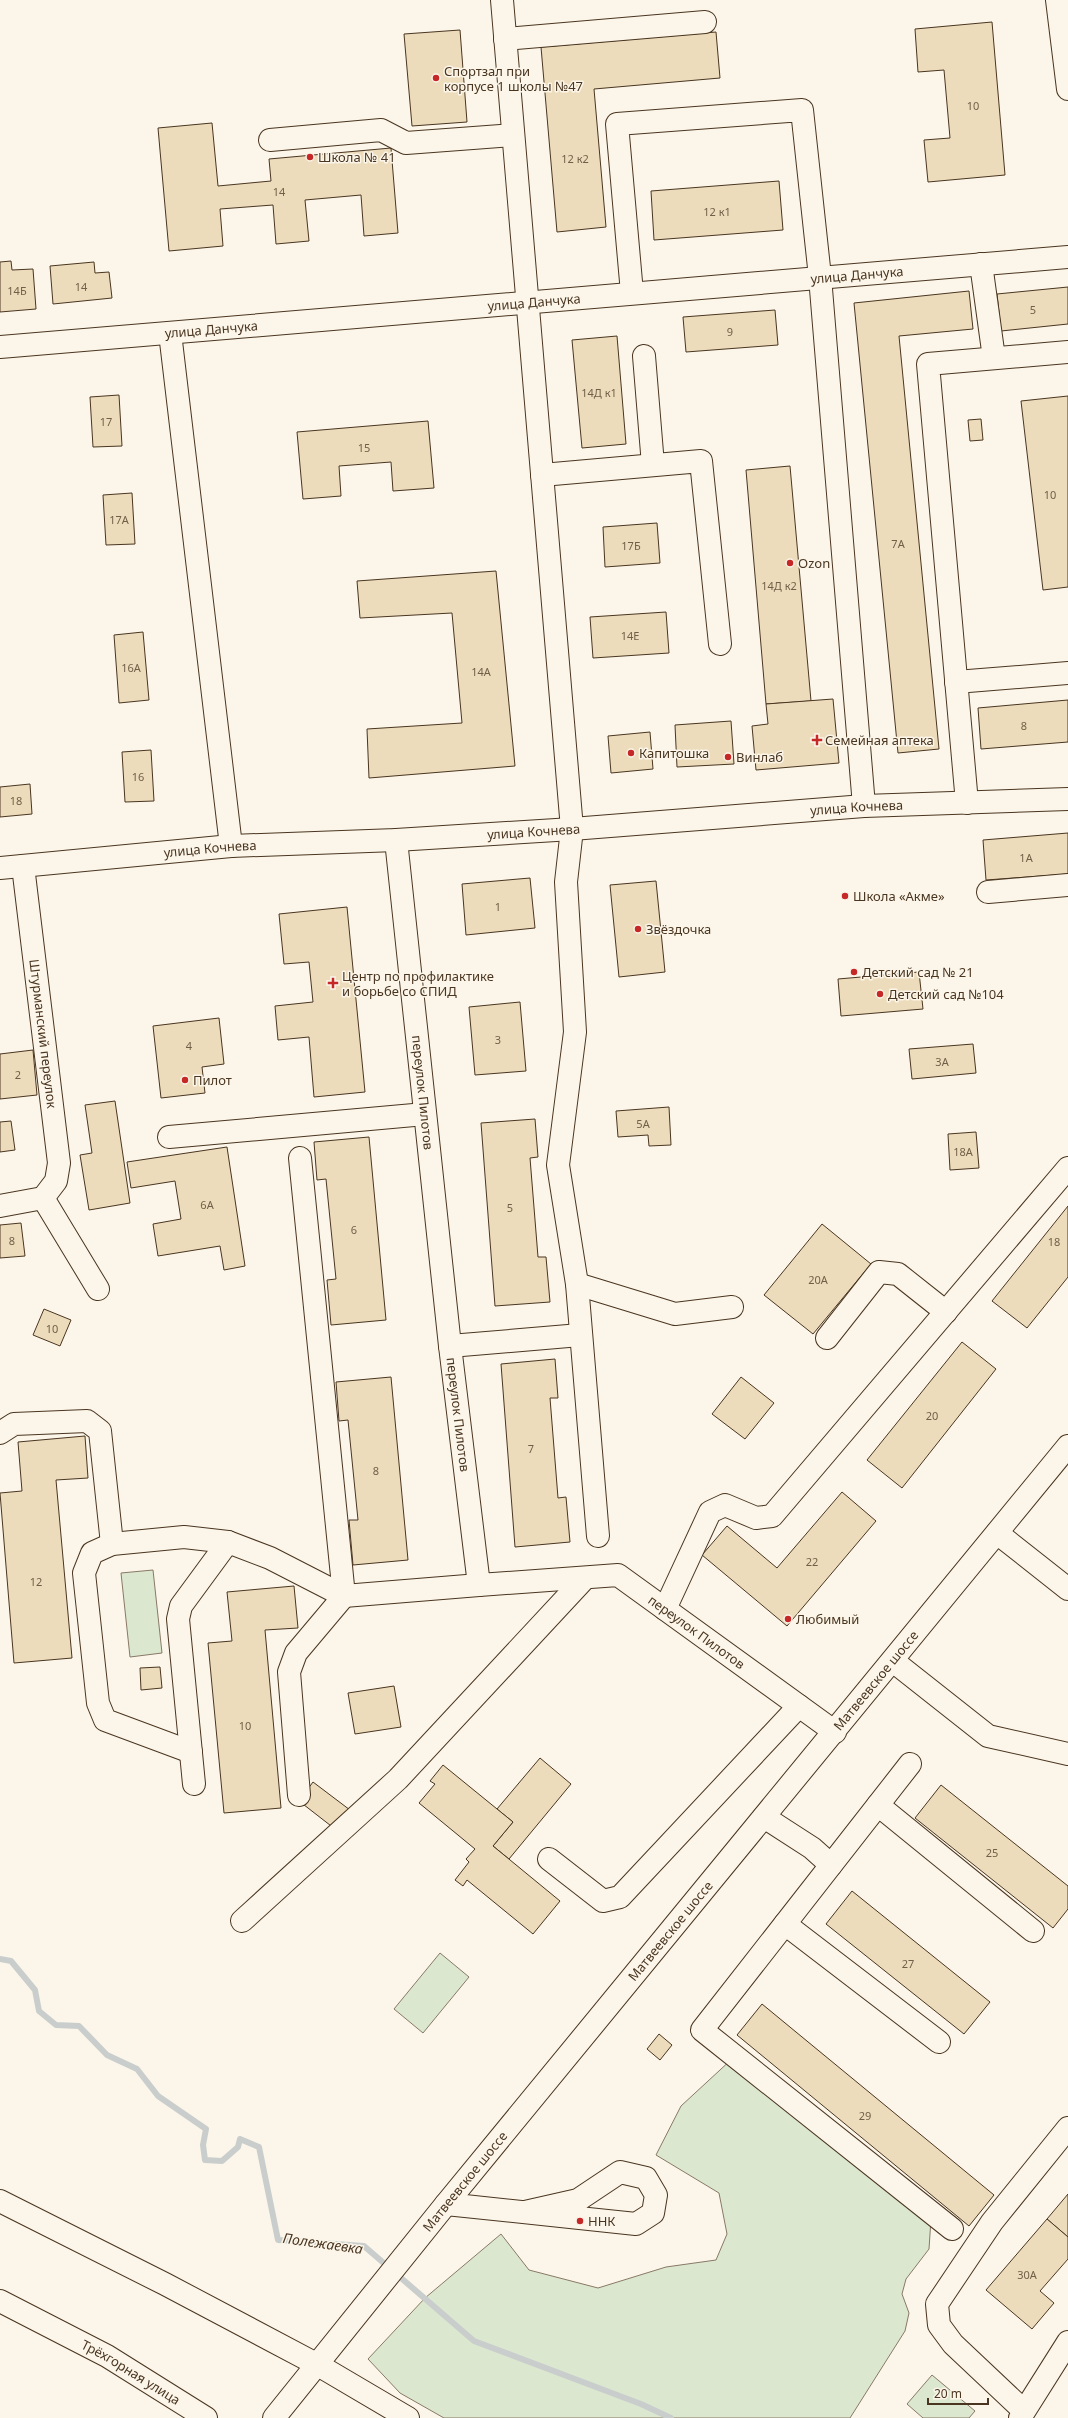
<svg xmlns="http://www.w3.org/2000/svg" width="1068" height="2418" font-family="'Noto Sans',sans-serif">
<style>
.green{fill:#dce7d0;stroke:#887966}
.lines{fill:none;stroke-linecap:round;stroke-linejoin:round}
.stream{stroke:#c9cecd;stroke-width:6}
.building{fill:#ecdcbc;stroke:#4a3520}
.minor-casing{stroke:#4a3520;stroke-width:24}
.major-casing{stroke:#4a3520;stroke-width:24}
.highway-casing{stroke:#4a3520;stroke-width:24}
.minor{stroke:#fbf6e9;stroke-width:22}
.major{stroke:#fbf6e9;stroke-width:22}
.highway{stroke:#fbf6e9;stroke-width:22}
.poi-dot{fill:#c62828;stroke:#fbf6e9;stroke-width:1.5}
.labels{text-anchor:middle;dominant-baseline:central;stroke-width:3;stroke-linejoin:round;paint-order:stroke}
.number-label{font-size:11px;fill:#725f47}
.poi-label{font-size:13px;fill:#4a3520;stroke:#fbf6e9;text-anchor:start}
.street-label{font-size:13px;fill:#4a3520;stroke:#fbf6e9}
.water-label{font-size:14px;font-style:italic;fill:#4a3520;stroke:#fbf6e9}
</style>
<rect width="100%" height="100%" fill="#fbf6e9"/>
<g class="green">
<polygon points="153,1570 162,1653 130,1657 121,1573"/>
<polygon points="440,1953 469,1977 423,2033 394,2009"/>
<polygon points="733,2058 931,2219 929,2249 906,2279 902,2294 909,2313 905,2331 850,2418 444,2418 400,2393 368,2359 425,2298 501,2234 529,2270 598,2288 666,2267 716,2260 727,2234 719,2193 656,2155 681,2106"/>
<polygon points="932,2375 975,2411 969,2418 923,2418 907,2404"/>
</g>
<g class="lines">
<polyline class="stream" points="0,1959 11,1961 35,1990 39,2011 56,2025 79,2026 107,2055 137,2069 158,2096 206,2129 203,2145 205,2160 222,2161 238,2147 240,2139 259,2147 278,2240 364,2246 474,2341 641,2404 671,2418"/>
</g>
<g class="building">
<polygon points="992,22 1005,175 928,182 924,140 950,138 944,70 918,72 915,29"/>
<polygon points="460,30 467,122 412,126 404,34"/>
<polygon points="716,32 720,78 594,89 606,227 557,232 541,47"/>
<polygon points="212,123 218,186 271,181 269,159 391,148 398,233 364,236 361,195 305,200 309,241 276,244 273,205 220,209 223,246 169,251 158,128"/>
<polygon points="779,181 783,230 654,240 651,191"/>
<polygon points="11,261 12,270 33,269 36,309 0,312 0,262"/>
<polygon points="94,262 95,273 109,272 112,298 53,304 50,266"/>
<polygon points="1068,287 1068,324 1001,331 997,294"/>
<polygon points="969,291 973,329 899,336 939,749 898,753 854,303"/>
<polygon points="775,310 778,345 686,352 683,317"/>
<polygon points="617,336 626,444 582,448 572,340"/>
<polygon points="119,395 122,446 93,447 90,397"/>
<polygon points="1068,396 1068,587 1043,590 1021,401"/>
<polygon points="981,419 983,440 970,441 968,420"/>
<polygon points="428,421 434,488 393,491 391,462 339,466 341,496 303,499 297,432"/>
<polygon points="790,466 811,701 766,704 746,470"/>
<polygon points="132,493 135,544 106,545 103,495"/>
<polygon points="657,523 660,563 605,567 603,527"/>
<polygon points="496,571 515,766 369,778 367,729 462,723 452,613 360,618 357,581"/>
<polygon points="666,612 669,653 593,658 590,617"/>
<polygon points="143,632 149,700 119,703 114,635"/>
<polygon points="833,699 839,763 756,770 752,726 768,724 766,704"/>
<polygon points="1068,700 1068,742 981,749 978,708"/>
<polygon points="731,721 734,764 677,767 675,725"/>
<polygon points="650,732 653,769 611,773 608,736"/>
<polygon points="151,750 154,801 125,802 122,752"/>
<polygon points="30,784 32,814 0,817 0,787"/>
<polygon points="1068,833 1068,874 986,880 983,840"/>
<polygon points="530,878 535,928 466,935 462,884"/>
<polygon points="656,881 665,972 619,977 610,885"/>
<polygon points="347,907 365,1092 314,1097 309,1037 278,1040 275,1006 313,1002 309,962 284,964 279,914"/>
<polygon points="919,972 923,1009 841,1016 838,979"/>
<polygon points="520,1002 526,1071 475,1075 469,1007"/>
<polygon points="219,1018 224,1064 202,1067 205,1093 161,1098 153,1026"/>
<polygon points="973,1044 976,1073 912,1079 909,1049"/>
<polygon points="33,1050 37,1095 0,1099 0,1054"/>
<polygon points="115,1101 130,1203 89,1210 80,1155 92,1153 85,1105"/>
<polygon points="669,1107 671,1145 649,1146 648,1135 618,1137 616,1111"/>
<polygon points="535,1119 538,1157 530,1158 538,1257 546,1257 550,1302 495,1306 481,1123"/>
<polygon points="11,1121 15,1150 0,1152 0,1122"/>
<polygon points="976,1132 979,1168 950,1170 948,1134"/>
<polygon points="369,1137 386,1320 331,1325 327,1280 336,1279 326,1179 317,1180 314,1142"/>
<polygon points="227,1147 245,1266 224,1270 220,1246 158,1256 153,1224 181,1219 175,1181 131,1188 127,1162"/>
<polygon points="1068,1206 1068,1277 1027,1328 992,1301"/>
<polygon points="21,1223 25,1256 0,1258 0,1225"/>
<polygon points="822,1224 871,1264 813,1334 764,1295"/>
<polygon points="44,1309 71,1320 60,1346 33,1335"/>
<polygon points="962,1342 996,1369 902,1488 867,1460"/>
<polygon points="555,1359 558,1398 550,1398 558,1498 566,1497 570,1542 515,1547 501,1364"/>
<polygon points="391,1377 408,1560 353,1565 349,1520 358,1520 348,1420 339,1421 336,1382"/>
<polygon points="741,1377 774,1403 745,1439 712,1414"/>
<polygon points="85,1436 88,1478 56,1480 72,1658 14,1663 0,1493 22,1491 18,1442"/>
<polygon points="842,1492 876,1521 787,1626 702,1555 727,1526 777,1568"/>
<polygon points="294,1586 298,1628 265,1630 281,1808 224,1813 208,1643 232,1641 227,1592"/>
<polygon points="160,1667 162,1688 141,1690 140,1668"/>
<polygon points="394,1686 401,1727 355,1734 348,1693"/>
<polygon points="540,1758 571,1784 509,1859 493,1846 513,1822 497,1809"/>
<polygon points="443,1765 513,1822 493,1846 560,1901 533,1934 467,1880 463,1886 455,1880 469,1862 466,1859 475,1849 419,1803 435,1784 430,1781"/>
<polygon points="313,1782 350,1810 335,1829 299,1801"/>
<polygon points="941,1785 1068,1886 1068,1909 1053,1928 915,1818"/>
<polygon points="852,1891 990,2002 964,2034 826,1924"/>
<polygon points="762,2004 994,2195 969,2226 737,2035"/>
<polygon points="659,2034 672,2045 660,2060 647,2049"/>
<polygon points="1068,2194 1068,2237 1047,2219"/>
<polygon points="1047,2219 1068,2237 1068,2259 1040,2291 1054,2303 1032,2329 986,2290"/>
</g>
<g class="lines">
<defs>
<g id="minor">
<polyline points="502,0 572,829 566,882 575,1032 558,1165 577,1284 598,1536"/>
<polyline points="1057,0 1068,89"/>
<polyline points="505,39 705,22"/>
<polyline points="270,140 381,130 406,143 513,135"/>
<polyline points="981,264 994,358"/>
<polyline points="632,293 617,124 802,110 820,277 864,806"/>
<polyline points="170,333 231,846"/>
<path id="s1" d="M0,347L1068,257"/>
<polyline points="644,356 653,465"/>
<polyline points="542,475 701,461 720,644"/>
<polyline points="956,682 1068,673"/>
<polyline points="967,803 928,364 1068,352"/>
<path id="s2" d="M396,840L450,1346L479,1585L618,1575L835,1732"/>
<path id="s3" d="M23,866L59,1163L56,1181L43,1198"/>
<path id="s4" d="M0,868L231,846L396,840L572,829L864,806L1068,799"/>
<polyline points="988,892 1068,885"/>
<polyline points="169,1137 425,1114"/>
<polyline points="300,1158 344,1596 479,1585"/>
<polyline points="43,1198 98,1289"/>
<polyline points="0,1206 43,1198"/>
<polyline points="577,1284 675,1314 732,1307"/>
<polyline points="827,1338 879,1272 898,1274 946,1312"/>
<polyline points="450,1346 580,1335"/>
<polyline points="0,1433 14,1424 87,1421 100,1431 112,1544"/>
<polyline points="997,1533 1068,1589"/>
<polyline points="665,1609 710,1512 725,1505 756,1518 772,1516 1068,1168"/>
<polyline points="893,1661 988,1736 1068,1754"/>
<polyline points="191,1752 105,1720 98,1703 84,1573 92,1553 112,1544 184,1537 228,1542 270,1558 344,1596 296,1653 289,1672 299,1795"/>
<polyline points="910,1764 702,2030 952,2229"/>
<polyline points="194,1784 178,1619 181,1606 228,1542"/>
<polyline points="878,1805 1033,1931"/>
<polyline points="764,1817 812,1848 831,1865"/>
<polyline points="549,1859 603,1901 620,1897 799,1706"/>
<polyline points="242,1921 398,1779 585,1578"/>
<polyline points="785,1924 939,2042"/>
<polyline points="446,2204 636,2224 653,2213 656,2195 646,2178 620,2172 578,2200 525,2212"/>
<polyline points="318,2365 408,2418"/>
<polyline points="1023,2410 953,2344 939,2325 937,2304 992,2222 1068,2128"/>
<polyline points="1020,2418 1068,2342"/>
</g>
<g id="major">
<path id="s5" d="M274,2418L446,2204L1068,1446"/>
</g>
<g id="highway">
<polyline points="0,2201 165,2284 318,2365"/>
<path id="s6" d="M0,2301L107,2356L206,2418"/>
</g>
</defs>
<use href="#minor" class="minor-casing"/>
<use href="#major" class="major-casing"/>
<use href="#highway" class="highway-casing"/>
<use href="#minor" class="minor"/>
<use href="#major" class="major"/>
<use href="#highway" class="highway"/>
</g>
<g class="poi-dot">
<circle cx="436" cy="78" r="4"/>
<circle cx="310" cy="157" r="4"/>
<circle cx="790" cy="563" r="4"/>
<path d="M815 734h4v4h4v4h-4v4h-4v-4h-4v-4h4z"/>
<circle cx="631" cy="753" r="4"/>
<circle cx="728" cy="757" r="4"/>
<circle cx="845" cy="896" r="4"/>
<circle cx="638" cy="929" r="4"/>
<circle cx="854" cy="972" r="4"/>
<path d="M331 977h4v4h4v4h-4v4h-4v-4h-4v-4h4z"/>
<circle cx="880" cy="994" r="4"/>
<circle cx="185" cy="1080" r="4"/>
<circle cx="788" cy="1619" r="4"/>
<circle cx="580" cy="2221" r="4"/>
</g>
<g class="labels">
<g class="number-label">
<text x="973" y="105">10</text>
<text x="575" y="158">12 к2</text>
<text x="279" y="191">14</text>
<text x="717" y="211">12 к1</text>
<text x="81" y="286">14</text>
<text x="17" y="290">14Б</text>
<text x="1033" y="309">5</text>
<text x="730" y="331">9</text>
<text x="599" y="392">14Д к1</text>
<text x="106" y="421">17</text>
<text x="364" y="447">15</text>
<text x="1050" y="494">10</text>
<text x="119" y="519">17А</text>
<text x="898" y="543">7А</text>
<text x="631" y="545">17Б</text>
<text x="779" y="585">14Д к2</text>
<text x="630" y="635">14Е</text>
<text x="131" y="667">16А</text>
<text x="481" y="671">14А</text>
<text x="1024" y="725">8</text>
<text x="138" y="776">16</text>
<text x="16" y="800">18</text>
<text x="1026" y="857">1А</text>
<text x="498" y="906">1</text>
<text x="498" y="1039">3</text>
<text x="189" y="1045">4</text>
<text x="942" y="1061">3А</text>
<text x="18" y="1074">2</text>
<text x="643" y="1123">5А</text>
<text x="963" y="1151">18А</text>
<text x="207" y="1204">6А</text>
<text x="510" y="1207">5</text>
<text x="354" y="1229">6</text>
<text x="12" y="1240">8</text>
<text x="1054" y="1241">18</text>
<text x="818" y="1279">20А</text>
<text x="52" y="1328">10</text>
<text x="932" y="1415">20</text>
<text x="531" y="1448">7</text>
<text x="376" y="1470">8</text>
<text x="812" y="1561">22</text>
<text x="36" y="1581">12</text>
<text x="245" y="1725">10</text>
<text x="992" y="1852">25</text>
<text x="908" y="1963">27</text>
<text x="865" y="2115">29</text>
<text x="1027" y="2274">30А</text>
</g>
<g class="poi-label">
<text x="444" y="71">Спортзал при<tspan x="444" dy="15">корпусе 1 школы №47</tspan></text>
<text x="318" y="157">Школа № 41</text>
<text x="798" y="563">Ozon</text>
<text x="825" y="740">Семейная аптека</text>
<text x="639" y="753">Капитошка</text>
<text x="736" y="757">Винлаб</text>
<text x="853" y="896">Школа «Акме»</text>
<text x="646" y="929">Звёздочка</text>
<text x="862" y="972">Детский сад № 21</text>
<text x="342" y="976">Центр по профилактике<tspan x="342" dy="15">и борьбе со СПИД</tspan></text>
<text x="888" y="994">Детский сад №104</text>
<text x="193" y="1080">Пилот</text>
<text x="796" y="1619">Любимый</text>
<text x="588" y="2221">ННК</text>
</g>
<g class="street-label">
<text stroke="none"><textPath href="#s1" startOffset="860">улица Данчука</textPath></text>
<text stroke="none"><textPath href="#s1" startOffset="536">улица Данчука</textPath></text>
<text stroke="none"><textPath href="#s1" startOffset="212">улица Данчука</textPath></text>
<text stroke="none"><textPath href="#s4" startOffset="859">улица Кочнева</textPath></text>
<text stroke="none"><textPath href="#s4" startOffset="535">улица Кочнева</textPath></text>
<text stroke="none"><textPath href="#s4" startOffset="211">улица Кочнева</textPath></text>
<text stroke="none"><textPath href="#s3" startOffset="169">Штурманский переулок</textPath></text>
<text stroke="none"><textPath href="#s2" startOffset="254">переулок Пилотов</textPath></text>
<text stroke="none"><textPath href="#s2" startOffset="578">переулок Пилотов</textPath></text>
<text stroke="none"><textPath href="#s2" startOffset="986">переулок Пилотов</textPath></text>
<text stroke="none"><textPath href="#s5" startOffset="952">Матвеевское шоссе</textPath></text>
<text stroke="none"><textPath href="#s5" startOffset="628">Матвеевское шоссе</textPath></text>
<text stroke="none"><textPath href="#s5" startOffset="304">Матвеевское шоссе</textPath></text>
<text stroke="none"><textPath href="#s6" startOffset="149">Трёхгорная улица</textPath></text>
</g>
<g class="water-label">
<text transform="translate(323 2243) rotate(8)">Полежаевка</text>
</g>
</g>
<path d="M928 2398v6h60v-6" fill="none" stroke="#4a3520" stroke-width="2"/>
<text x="934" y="2398" font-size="12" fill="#4a3520" stroke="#fbf6e9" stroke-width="3" paint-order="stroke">20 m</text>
</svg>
